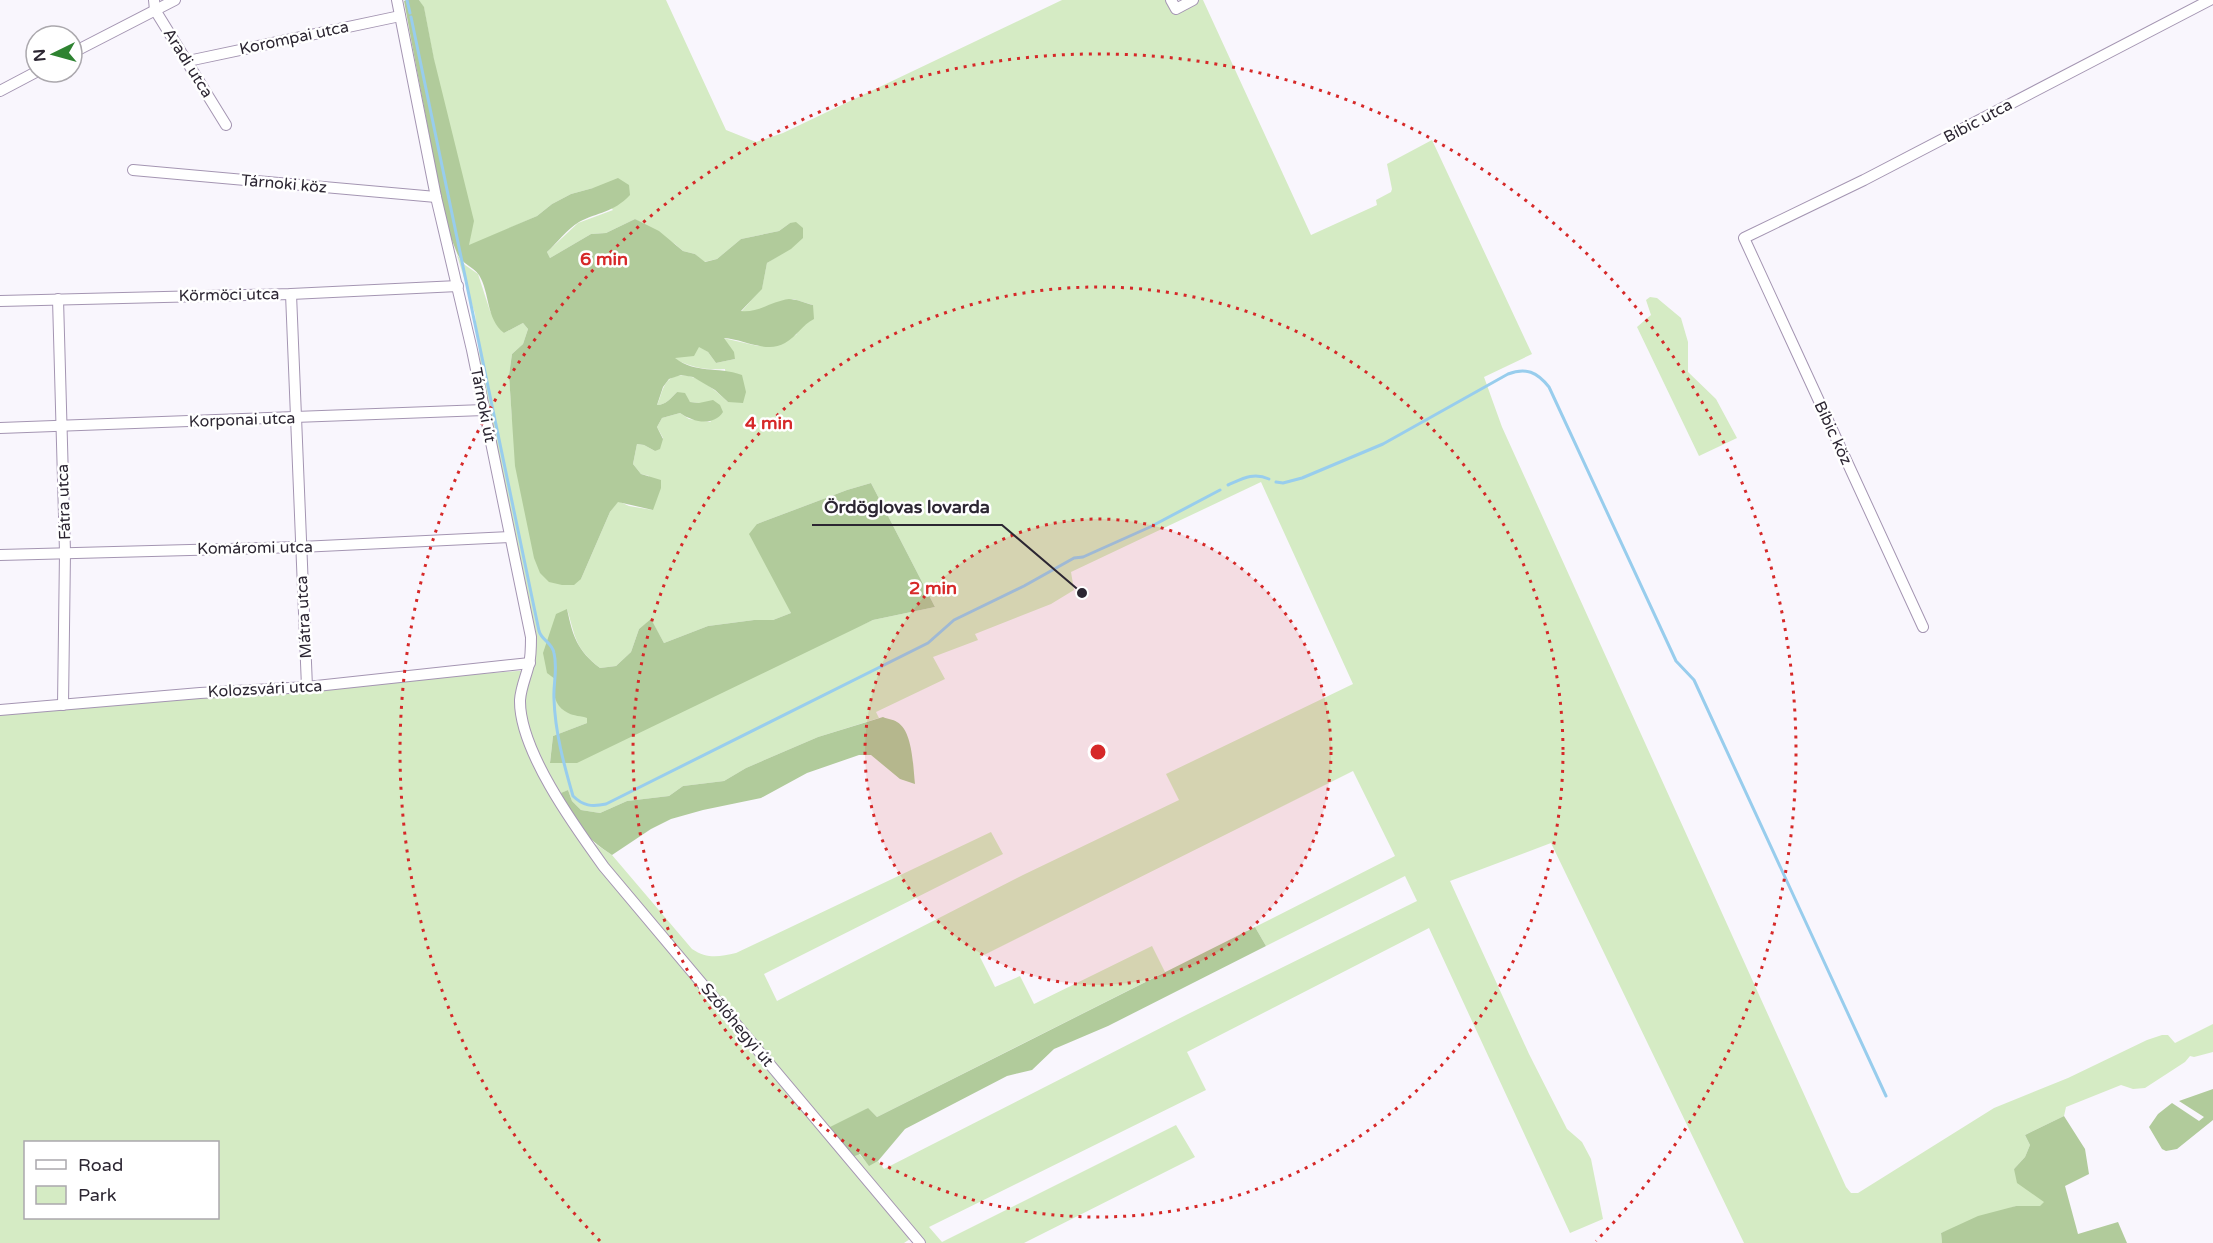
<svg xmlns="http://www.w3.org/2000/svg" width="2213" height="1243" font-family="'Varela Round',sans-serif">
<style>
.green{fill:#d5ebc4;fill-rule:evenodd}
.forest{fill:#b1cb9b}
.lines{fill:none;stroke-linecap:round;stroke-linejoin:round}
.stream{stroke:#98cded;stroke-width:3}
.minor-casing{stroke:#a495b2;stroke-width:12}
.minor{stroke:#fff;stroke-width:10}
.ring{fill:none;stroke:#d62828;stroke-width:3;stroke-dasharray:3 6}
.labels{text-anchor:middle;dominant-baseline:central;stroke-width:5;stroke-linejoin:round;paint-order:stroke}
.street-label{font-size:16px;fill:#2c2632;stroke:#fff}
.centre{fill:#d62828;stroke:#fff;stroke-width:3}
.ring-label{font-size:18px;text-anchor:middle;font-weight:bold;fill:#d62828;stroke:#fff;stroke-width:5;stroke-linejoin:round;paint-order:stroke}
.leader{fill:none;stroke:#2c2632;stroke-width:2}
.callout-dot{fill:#2c2632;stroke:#fff;stroke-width:2}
.callout-label{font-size:18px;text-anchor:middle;font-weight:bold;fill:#2c2632;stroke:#fff;stroke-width:5;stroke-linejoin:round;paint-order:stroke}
</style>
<rect width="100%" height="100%" fill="#f9f6fd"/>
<g class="green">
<path d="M419,0H666L726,130L756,142L783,133L1062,0H1172L1176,6L1188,0H1203L1311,235L1377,205L1376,200L1391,192L1392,189L1387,164L1432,140L1532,354L1484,377L1502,427L1846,1187L1851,1193H1858L1994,1108L2068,1078L2147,1040L2162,1035H2168L2175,1043L2213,1024V1052L2194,1057L2190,1056L2185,1062L2145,1088L2133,1089L2121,1085L2066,1107L2064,1116L2025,1135L2030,1145L2025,1157L2014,1169L2045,1202L2041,1206H2016L1941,1233L1942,1243H1744L1551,843L1450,881L1529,1054L1567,1129L1582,1142L1591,1159L1603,1219L1570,1233L1429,928L1187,1052L1206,1090L929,1227L942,1242L1176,1125L1195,1157L1024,1243H913L910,1239L904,1243H0V712L529,670L530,661L483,387L475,314L457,255L465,265L478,274L490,311L504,333L523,323L528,329L523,344L512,354L509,375L512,419L581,579L610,512L618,501L629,506L653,510L649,476L641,474L633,464L637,444L644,445L655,451L663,438L657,427L662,418L680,413L689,419L711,422L699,403L690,402L677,392C671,398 666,405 657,405C661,397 662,385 670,379C689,366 715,390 728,402L725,369C706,370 691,368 673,358L699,346L708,352L716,363L735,359L723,338L758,346L796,335L813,305L793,299L751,312H741L762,288L767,263L778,256L790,223L779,231L741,239L717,259L704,262L695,254L683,251L675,244L635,219L606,233L591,234L550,258L547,252L578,223L613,210L593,188L571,194L552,204L537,216L469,246L424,8ZM1261,482L1353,684L1166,774L1179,800L1023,875L777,1001L764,974L1003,854L991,832L736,953C719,957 707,959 692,949L612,855L591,841L562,793L568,790L572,801L581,810L600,813L627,801L669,796L683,786L724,781L746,768L818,737L879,718L876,712L945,679L933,657L978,640L975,634L1051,604L1074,590L1071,572ZM871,483L935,607L873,620L550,762L553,736L587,723V717L568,713L553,690L567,609C576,638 574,647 600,668L616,666L631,652L639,629L651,620L664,643L708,626L754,620H773L791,613L757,524L847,490ZM1353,771L1395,856L1255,927L1266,946L1405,876L1417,901L1188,1014L884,1169L878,1161L869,1165L859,1154L867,1108L877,1117L1165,972L1152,946L1034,1004L1020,976L995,987L980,957ZM26,1142H218V1218H26Z"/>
<polygon points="1650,297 1657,298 1681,318 1688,342 1688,372 1716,399 1737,438 1699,456 1637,327 1651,315 1646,300"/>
</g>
<g class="forest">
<path d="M406,0H419L424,7L434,59L474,221L469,245L537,216L552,204L571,194L593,188L618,178L629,185L630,195C613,213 598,212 579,222C567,229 557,243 547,252L550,258L591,234L606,233L635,219L659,231L683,251L695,254L705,262L717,259L741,239L779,231L790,223L796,222L803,228V238L791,249L767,263L762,289L741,311C758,313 772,301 789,299C796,299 805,303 813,305L814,319C802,325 797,336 785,343C767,354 743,339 724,338L734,352L735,359L716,363L708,352L699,347L694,356L675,358C696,374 717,366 742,375L746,392L743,403L728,402L715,390L693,377L681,375L669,379L663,387L657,405C666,405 671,398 677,392L685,393L690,402L699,403L713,400L720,405L723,412C713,427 693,422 680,413L662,418L657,427L663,439L660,449L655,451L644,445L637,444L633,464L641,474L661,480V488L653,510L618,502L610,512L581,579L574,585H562L549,582L540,573L534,558L515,466L509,375L512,354L523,344L528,329L523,323L504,333C486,319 490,293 479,275C473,266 461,264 457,253C443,221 439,184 432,150C423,101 413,51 404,1Z"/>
<path d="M871,483L935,607L873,620L577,763H550L553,736L587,723V718C582,716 573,716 568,713C554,706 552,692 555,679L547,673L543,653L556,614L567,609C573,637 577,650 600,668L616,666L631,652L639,629L651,619L664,643L708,626L754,620H773L791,613L749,534L757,524L847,490Z"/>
<path d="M883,717C887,719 893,719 897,722C913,731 913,767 915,784L900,779L871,755H859L807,773L761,798L703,810L671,819L651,829L612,855C584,836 574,824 561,793L568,790L572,801L581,810L600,813L627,801L669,796L683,786L724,781L746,768L818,737Z"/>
<polygon points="1255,927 1266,946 1108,1026 1054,1049 1032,1070 1007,1076 905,1129 878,1161 869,1166 860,1154 852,1157 828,1128 868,1108 877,1117"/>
<polygon points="2213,1089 2213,1120 2177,1149 2166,1151 2162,1149 2149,1127 2158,1114 2172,1103 2199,1121 2204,1117 2179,1101"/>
<polygon points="2064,1116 2085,1149 2089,1174 2065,1186 2078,1234 2118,1222 2127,1243 1942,1243 1941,1233 1978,1216 2016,1206 2040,1206 2044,1202 2017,1183 2014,1169 2025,1157 2030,1145 2025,1135"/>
</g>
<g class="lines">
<g class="stream">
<polyline points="407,0 410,13"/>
<path d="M411,17L539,631C542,641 552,642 554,653C558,669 553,683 554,699C555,732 564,765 573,796C583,806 592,807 606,804L928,643L954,620L1024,586L1074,558L1083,557L1150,527L1220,490"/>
<path d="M1276,482L1283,483L1302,478L1383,444L1508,374C1526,367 1537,372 1549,387L1676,661L1694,680L1886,1096"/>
<path d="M1228,485C1242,479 1253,472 1269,479"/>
</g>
<defs>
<g id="minor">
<polyline points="154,0 155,10 226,125"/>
<path d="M397,0L436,197L472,350L531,637C531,646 531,656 529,664C526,677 521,687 520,700C519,750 575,827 604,867L920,1243"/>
<polyline points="1171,0 1176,9 1193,0"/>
<polyline points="72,53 175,0"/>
<polyline points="188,61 400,16"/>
<polyline points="0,91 36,72"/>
<polyline points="133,170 436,197"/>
<polyline points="291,294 307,687"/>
<polyline points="58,299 65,552 63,705"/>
<polyline points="0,301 291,294 458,286"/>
<polyline points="0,428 484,410"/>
<polyline points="0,555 300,547 510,537"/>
<polyline points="1923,627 1744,238 1864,180 2210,0"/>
<polyline points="0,710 200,693 307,687 530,663"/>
</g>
</defs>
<use href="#minor" class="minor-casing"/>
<use href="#minor" class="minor"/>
</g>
<circle cx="1098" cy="752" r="233" fill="#d62828" fill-opacity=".12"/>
<g class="ring">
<circle cx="1098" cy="752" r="233"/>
<circle cx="1098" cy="752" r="465"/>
<path d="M600 1241A698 698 0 1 1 1596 1241"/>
</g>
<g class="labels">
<g class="street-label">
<text transform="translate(294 38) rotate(-12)">Korompai utca</text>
<text transform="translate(188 63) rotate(58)">Aradi utca</text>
<text transform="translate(1978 121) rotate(-28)">Bíbic utca</text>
<text transform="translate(284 184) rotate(5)">Tárnoki köz</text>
<text transform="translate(229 295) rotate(-1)">Körmöci utca</text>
<text transform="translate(483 405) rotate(79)">Tárnoki út</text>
<text transform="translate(242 420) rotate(-2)">Korponai utca</text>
<text transform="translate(1833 433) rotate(65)">Bíbic köz</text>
<text transform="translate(64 502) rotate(-92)">Fátra utca</text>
<text transform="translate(255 548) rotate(-1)">Komáromi utca</text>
<text transform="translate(304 617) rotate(-93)">Mátra utca</text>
<text transform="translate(265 689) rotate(-3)">Kolozsvári utca</text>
<text transform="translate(737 1025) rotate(50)">Szőlőhegyi út</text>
</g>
</g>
<circle cx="1098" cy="752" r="9" class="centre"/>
<g class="ring-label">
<text x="604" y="265">6 min</text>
<text x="769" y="429">4 min</text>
<text x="933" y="594">2 min</text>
</g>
<path class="leader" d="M1082 593L1002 525H812"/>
<circle class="callout-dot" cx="1082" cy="593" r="6"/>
<g class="callout-label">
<text x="907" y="513">Ördöglovas lovarda</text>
</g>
<rect x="24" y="1141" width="195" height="78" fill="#ffffff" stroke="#aba8ad" stroke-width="1.5"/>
<rect x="36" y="1160" width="30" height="9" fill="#ffffff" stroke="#aba8ad" stroke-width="1.5"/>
<text x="78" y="1171" font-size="18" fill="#2c2632">Road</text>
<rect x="36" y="1186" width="30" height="18" fill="#d5ebc4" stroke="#aba8ad" stroke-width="1.5"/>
<text x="78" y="1201" font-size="18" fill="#2c2632">Park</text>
<g transform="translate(54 54) rotate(265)"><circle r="28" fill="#ffffff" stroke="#aba8ad" stroke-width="1.5"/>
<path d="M0-4.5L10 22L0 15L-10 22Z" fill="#2e8331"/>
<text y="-9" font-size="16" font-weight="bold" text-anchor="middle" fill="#2c2632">N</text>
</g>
</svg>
